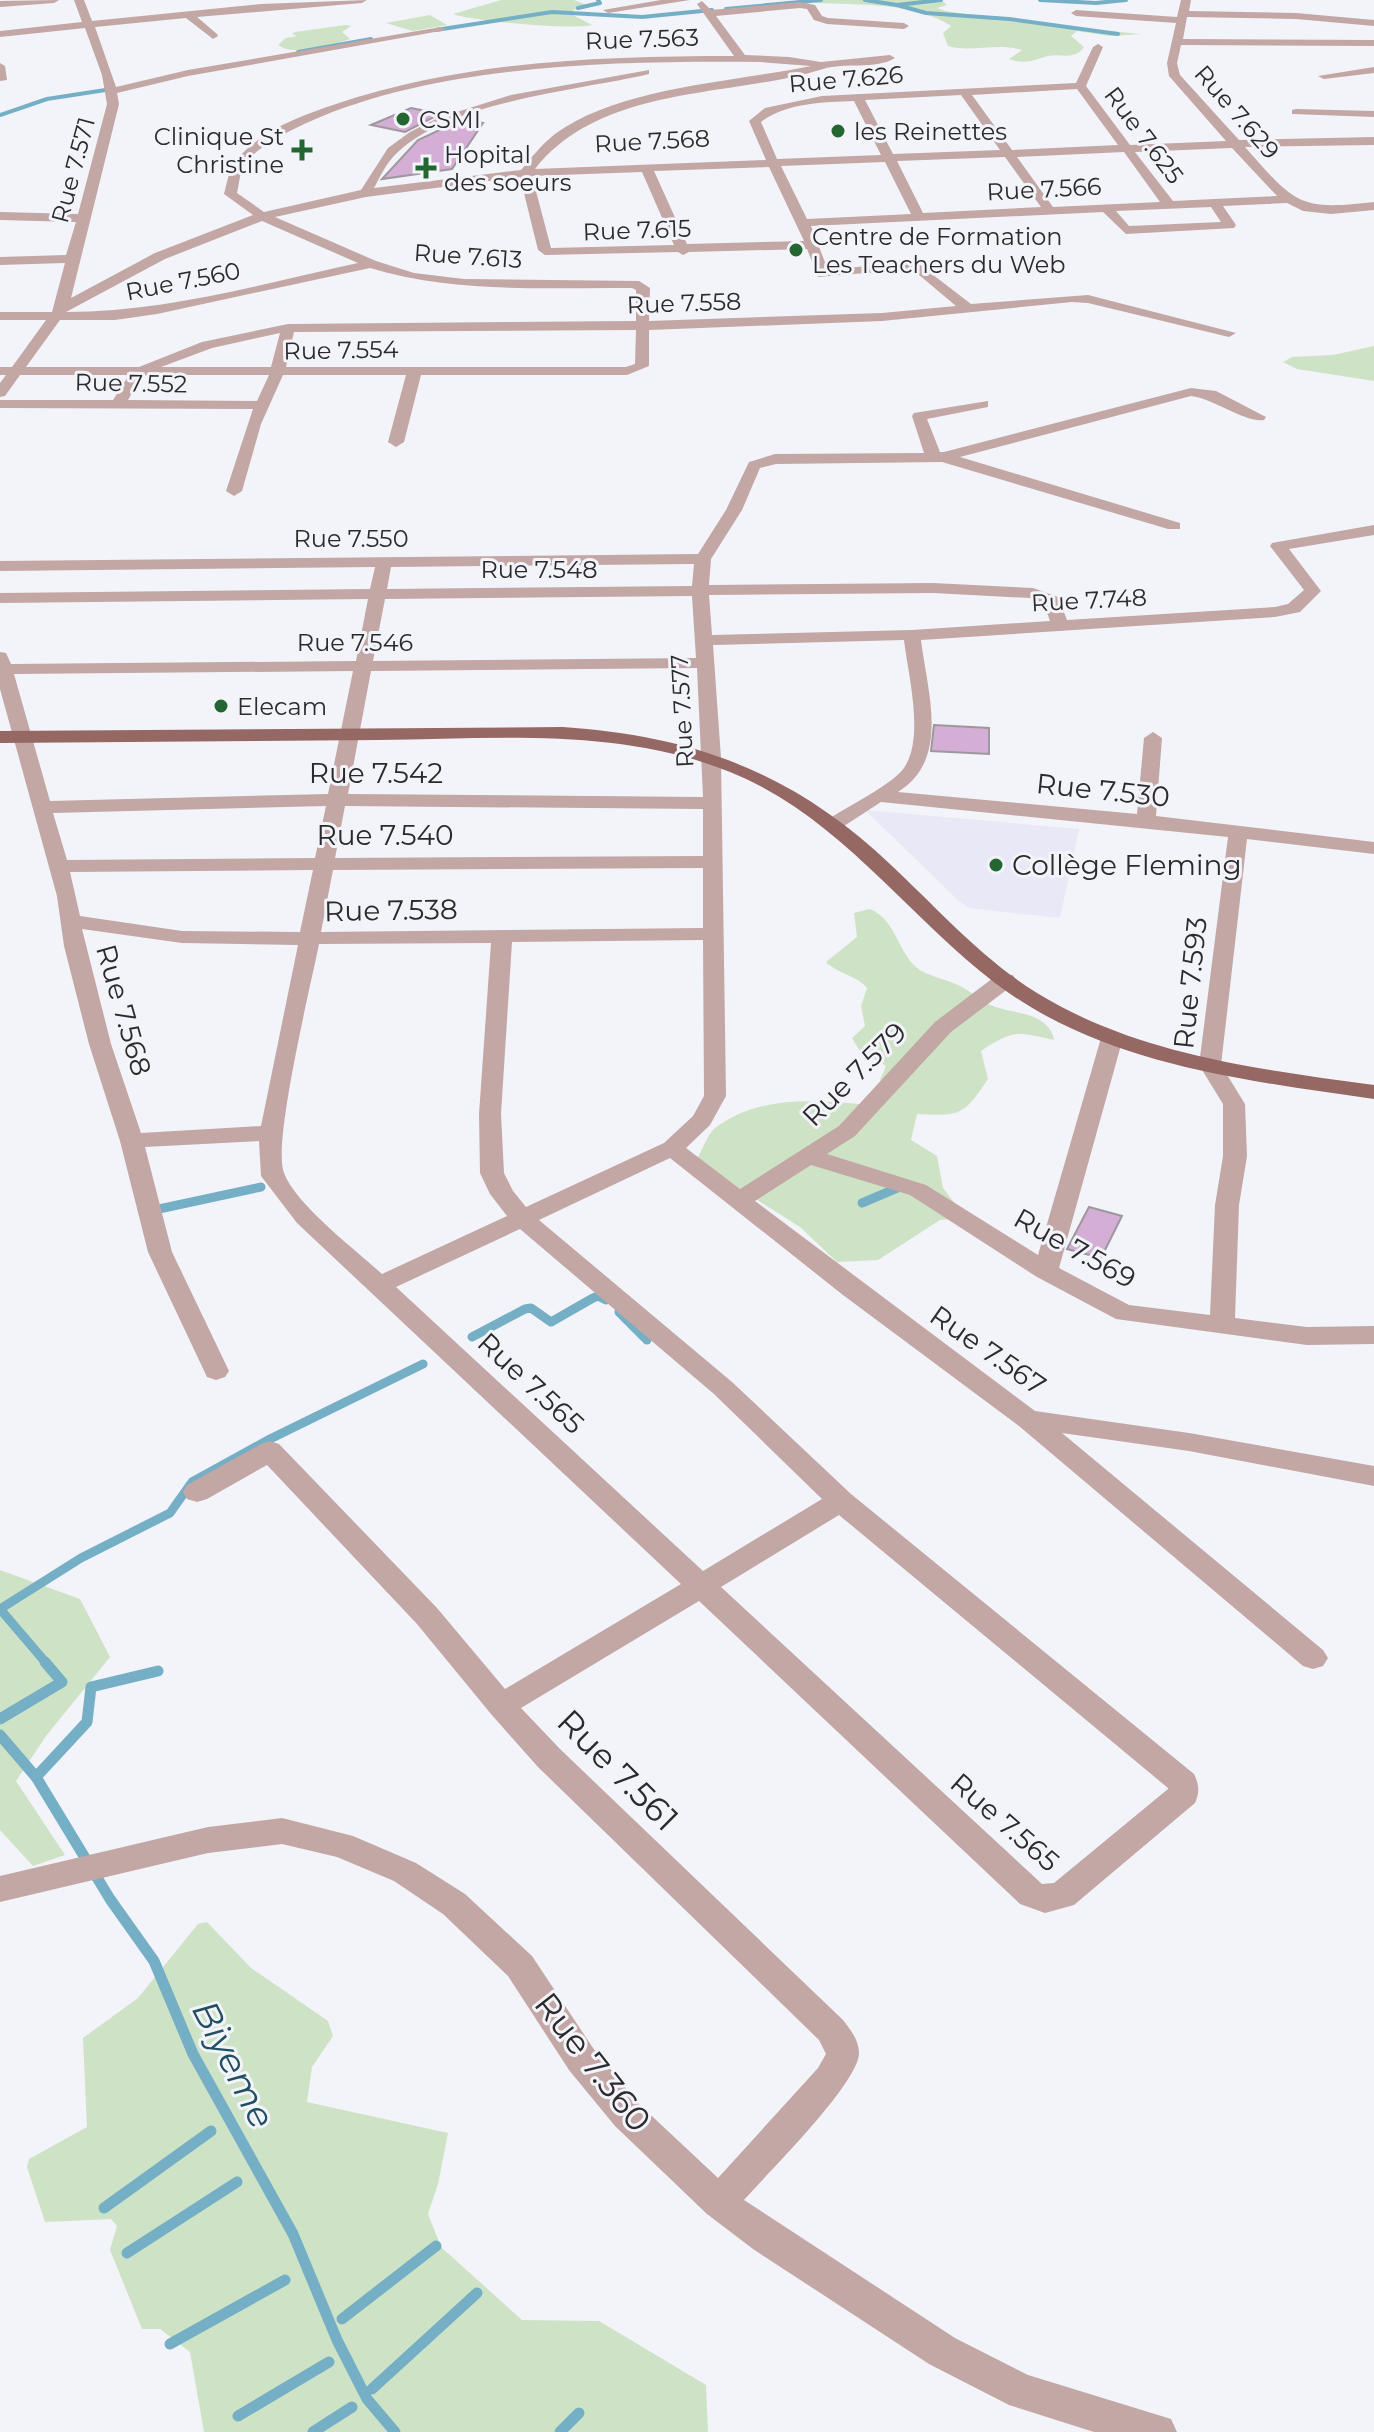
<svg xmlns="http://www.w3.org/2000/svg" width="1374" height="2432" font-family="Montserrat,sans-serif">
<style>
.built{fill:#e8e8f6}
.green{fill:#cee3c5}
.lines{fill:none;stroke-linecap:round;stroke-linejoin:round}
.stream-far2{stroke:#74afc6;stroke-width:4}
.stream-far1{stroke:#74afc6;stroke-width:9}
.stream{stroke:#74afc6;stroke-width:11}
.building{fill:#d5aed6;stroke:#9d989d;stroke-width:2}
.minor{fill:#c2a7a5;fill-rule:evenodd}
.major{fill:#956864;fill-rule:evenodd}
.poi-dot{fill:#246631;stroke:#f3f3fa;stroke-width:3}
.labels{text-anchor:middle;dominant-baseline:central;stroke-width:6;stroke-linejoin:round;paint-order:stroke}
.far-street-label{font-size:24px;fill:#2b2b2e;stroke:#f3f3fa}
.far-poi-label{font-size:24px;fill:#2b2b2e;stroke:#f3f3fa;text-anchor:start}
.street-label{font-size:28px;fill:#2b2b2e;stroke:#f3f3fa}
.poi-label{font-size:28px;fill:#2b2b2e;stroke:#f3f3fa;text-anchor:start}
.near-street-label{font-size:34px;fill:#2b2b2e;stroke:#f3f3fa}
.near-water-label{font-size:36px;font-style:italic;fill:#1f4f61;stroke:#f3f3fa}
</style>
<rect width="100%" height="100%" fill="#f3f3fa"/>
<polygon class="built" points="865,810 1079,829 1060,918 969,908 959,901"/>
<g class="green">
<path d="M501,0H574L585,4L569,13L592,25C575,30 470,21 453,14Z"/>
<path d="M813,0H941L947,5L937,8L946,11L1015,22L1141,34L1110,36L1077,31L1071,36L1084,47C1074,61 1062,53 1048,56C1033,60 1025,65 1009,59L1022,50C997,42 972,53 948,46L943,33L951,26C915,2 858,5 815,3Z"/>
<polygon points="430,15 447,25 413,31 386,23"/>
<path d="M345,25L351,26L342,32L350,39C332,45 294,57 278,45L286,38L297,36L292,34L295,32Z"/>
<polygon points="1374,346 1374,381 1297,369 1283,362 1292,357 1333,355"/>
<path d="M870,909C896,920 897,950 916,967C927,977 948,979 962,987C969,991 976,996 983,1001C1005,1016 1048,1008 1054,1040C1016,1032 1015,1029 981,1051L988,1079C963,1116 961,1116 917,1114L911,1140L937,1156L943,1188L966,1218L940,1220L878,1260L837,1262L800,1227L696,1161C702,1151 707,1135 715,1128C763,1092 824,1101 880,1106L886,1101L880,1080L886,1066L860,1051L852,1038L865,1026L861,1006L867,988C858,976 838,974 826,962L857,937L854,913Z"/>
<polygon points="0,1570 80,1599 110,1657 46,1736 16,1781 65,1855 33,1866 0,1830"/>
<polygon points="207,1922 251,1968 328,2021 333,2036 312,2067 307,2102 448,2133 438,2184 428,2214 441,2247 522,2320 599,2321 706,2385 708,2432 204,2432 190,2352 160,2329 142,2329 110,2250 117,2226 111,2219 45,2222 27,2167 29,2159 87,2127 83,2038 138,1998 198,1924"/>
</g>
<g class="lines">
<g class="stream-far2">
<polyline points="865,0 897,5 941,0"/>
<polyline points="1040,0 1096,3 1126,0"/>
<polyline points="897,5 926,13 1009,19 1118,34"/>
<polyline points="578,8 600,3 598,0"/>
<polyline points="726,9 821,0"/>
<polyline points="436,30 552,12 642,17 712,10"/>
<polyline points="298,52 371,39"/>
<polyline points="0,115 47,99 112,89"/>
</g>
<g class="stream-far1">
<polyline points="862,1203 902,1186"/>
<polyline points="159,1209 261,1187"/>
<polyline points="619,1312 647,1340"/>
<polyline points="472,1337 525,1309 531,1308 551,1322 593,1298 598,1296 606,1300"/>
<polyline points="0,1609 81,1558 170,1513 192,1482 270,1439 423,1364"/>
<polyline points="0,1609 47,1664"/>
</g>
<g class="stream">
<polyline points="0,1719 62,1682 45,1662"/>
<polyline points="0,1735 36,1777 110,1899 154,1961 193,2054 293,2234 337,2340 367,2399 395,2432"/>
<polyline points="36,1777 87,1722 91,1687 158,1671"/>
<polyline points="104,2208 211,2131"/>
<polyline points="127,2253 237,2182"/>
<polyline points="342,2319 436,2246"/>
<polyline points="170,2344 285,2280"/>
<polyline points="372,2389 477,2293"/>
<polyline points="238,2416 329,2362"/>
<polyline points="313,2432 352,2407"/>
<polyline points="560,2432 579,2413"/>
</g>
</g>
<g class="building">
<polygon points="411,108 440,114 405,132 371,125"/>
<polygon points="463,119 483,123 452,169 382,179 418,140"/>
<polygon points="934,725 989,728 989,754 931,751"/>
<polygon points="1089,1207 1122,1216 1101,1258 1067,1249"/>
</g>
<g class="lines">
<g class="minor">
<polygon points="59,0 54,3 0,7 0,1"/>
<path d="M74,0H84L92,21L261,4L367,0L362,3L197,17L217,34L218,36L213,39L186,18L95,27L116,87L188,70L441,27L446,30L188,76L117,93L119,104L71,298L155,253L253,215L224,194C227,184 229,168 236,160C262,130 300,116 336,104C465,61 599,56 734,56L697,4L702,1L711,10L800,2L815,5L822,16L828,18L904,23L909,26L904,29L827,24L814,20L807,9L800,8L716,16L745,55L789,57L821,62L890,55L895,58C876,70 845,62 823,69C730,98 603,84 535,169L766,160L749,121L765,108L822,96L1076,83L1093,47L1098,44L1103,47L1086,86L1130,145L1226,141L1169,76L1167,63L1176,23L1076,16L1071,13L1076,10L1177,17L1181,0H1191L1189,11L1296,13L1374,20V26L1296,19L1187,17L1183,39L1374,40V46L1181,45L1177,63L1180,75L1239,140L1374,137V145L1245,147C1295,203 1297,211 1374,202V210L1331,214L1303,211L1287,203L1223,206L1236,225L1234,228L1126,234L1103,212L811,226L828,270L915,261L971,304L1088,295L1236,333L1229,337L1088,303L1072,302L882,321L649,330V366L627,375H421L404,442L396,447L388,442L406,375H283L261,424L242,491L234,496L226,491L253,409L0,408V400H113L129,375H20L5,396L0,397V383L6,375H0V367H12L46,320H0V312H52L65,263L0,265V257L66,255L76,222L0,220V212L78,214L107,104L102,75L85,28L0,37V31L82,22ZM760,62L811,66C734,82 619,87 555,134C542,144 532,157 521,170L374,188C380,177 385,166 393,157C445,101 577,91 649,74V70L511,95L438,118L410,132L388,148L361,190L264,212L237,193C239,184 240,171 245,164C257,148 277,137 294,129C426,63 615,61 760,62ZM1077,89L1118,145L1012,150L972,95ZM961,95L1000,150L893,154L865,100ZM854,101L881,155L777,159L761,122C785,103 824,102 854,101ZM1232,148L1277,196L1173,201L1135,152ZM1124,152L1160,202L1053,207L1017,157ZM1005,157L1041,207L923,213L897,161ZM885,162L911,214L807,219L781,166ZM769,167L804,241L687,244L654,171ZM642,172L674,245L551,248L532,176ZM520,177L538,250L545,255L678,252L683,255L689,252L807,249L818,277L912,269L956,306L882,313L649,321L650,288L639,281L464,279L414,273L376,261L275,217L366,197ZM1211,207L1221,222L1129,226L1116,211ZM262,221L358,263C261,284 165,312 66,312L165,259ZM370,268C455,294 544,287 632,288L636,290V321L288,324L202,342L139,367H26L60,320H115L157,314ZM636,330L635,364L626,367H286L294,332ZM280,333L271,367H161L212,348ZM146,375H269L257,401L128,400L137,384Z"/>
<polygon points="661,0 690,0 608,13 603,10"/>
<polygon points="0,63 5,66 7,80 0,81"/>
<polygon points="1374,67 1374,73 1324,79 1318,76"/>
<polygon points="1296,109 1374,111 1374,117 1292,114 1292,110"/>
<path d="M1191,388L1216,391L1266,417L1264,420C1245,423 1215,399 1191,396L960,457L1180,523V529H1168L942,462L776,464L760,468L742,510L711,559L709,585L933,583L1033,588L1058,597L1067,620L1275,607L1288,604L1304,590L1270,546L1272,543L1374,525V535L1289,549L1321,591L1300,612L1275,617L921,640C927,691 951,759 898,792L1137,814L1144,738L1153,732L1162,738L1156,816L1374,842V854L1247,839L1221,1065L1245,1104L1247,1156L1239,1205L1235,1318L1307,1327L1374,1326V1344L1307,1345L1116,1319L1037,1277L910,1195L811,1165L755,1201L1035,1411L1189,1433L1374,1466V1486L1189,1451L1062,1433L1323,1650L1328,1658L1323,1666L1313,1669L1303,1666L1019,1426L843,1295L670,1158L539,1220L732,1382L851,1494L1194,1774C1199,1785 1200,1792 1195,1803L1074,1905L1045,1913L1020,1904L699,1601L521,1708L560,1749L843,2020C850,2029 859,2040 859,2053C859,2083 767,2174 744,2200L955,2338L1028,2375L1171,2419L1177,2432H1094L1009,2405L929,2364L753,2249L707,2214L615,2126L569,2070L508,1976L443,1914L394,1881L337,1857L282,1844L208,1853L0,1902V1876L208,1827L282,1818L353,1836L416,1863L465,1894L532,1956L593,2048L639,2104L718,2178L818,2068L826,2054L819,2040L538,1767L491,1714L417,1624L267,1465L207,1499L197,1502L187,1499L183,1492L187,1485L261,1444L270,1441L279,1444L437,1608L505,1689L681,1584L297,1223L261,1176L259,1141L145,1147L172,1252L229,1371L225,1377L216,1380L207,1377L148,1252L120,1141L89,1044L64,946L57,896L0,689V652L6,653L11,664L356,661L368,599L0,603V593L370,589L375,567L0,571V561L698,554L726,510L749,462L775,454L924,453L912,416L914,413L988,401V407L927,419L940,452H944ZM694,564L692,586L387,589L391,567ZM933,593L1030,598L1044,604L1050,621L912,630L712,635L709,595ZM692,596L696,658L373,661L385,599ZM904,640C908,675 925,737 904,768C893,784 845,808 827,820L824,824L827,828H841L881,802L1228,837L1199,1065L1223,1104V1156L1215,1205L1210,1315L1129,1305L1059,1268L1123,1038L1120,1033H1104L1101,1038L1038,1255L926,1185L827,1154L855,1136L951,1032L1013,985L1016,980L1013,975H997L935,1022L839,1126L740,1189L686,1148L710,1125L726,1096L721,758L713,645ZM697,668L703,797L348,794L371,671ZM353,671L328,794L50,801L14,674ZM326,806L315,858L67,860L53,813ZM345,806L703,809V856L335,858ZM703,868V928L321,932L333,870ZM313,870L300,932L182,931L80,916L70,872ZM82,929L182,943L298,945L261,1126L141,1133L111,1044ZM703,940L704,1096L693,1116L664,1143L526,1207L513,1191L504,1173L501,1114L512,942ZM491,943L479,1114L480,1173L490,1194L507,1216L382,1274C356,1250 296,1205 284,1173C272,1144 311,985 319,944ZM520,1229L714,1394L822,1499L703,1571L396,1287ZM839,1515L1168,1788V1789L1054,1883L1042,1884L721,1587Z"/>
</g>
<path class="major" d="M563,727C695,736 794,773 891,865C937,908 982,959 1037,993C1138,1055 1258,1069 1374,1085V1099C1244,1080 1103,1065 995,983C905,914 839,816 730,772C618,727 496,739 378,740C252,741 126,742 0,743V731Z"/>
</g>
<g class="poi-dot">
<circle cx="403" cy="119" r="8"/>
<circle cx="838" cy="131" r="8"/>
<path d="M298 138h8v8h8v8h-8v8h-8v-8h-8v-8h8z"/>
<path d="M422 156h8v8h8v8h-8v8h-8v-8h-8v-8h8z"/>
<circle cx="796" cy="250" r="8"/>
<circle cx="221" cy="706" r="8"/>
<circle cx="996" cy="865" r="8"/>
</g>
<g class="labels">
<g class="far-street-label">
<text transform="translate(642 39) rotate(-2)">Rue 7.563</text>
<text transform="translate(846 79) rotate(-5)">Rue 7.626</text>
<text transform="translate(1237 112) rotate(49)">Rue 7.629</text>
<text transform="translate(1144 135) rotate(53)">Rue 7.625</text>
<text transform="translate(652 141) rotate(-3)">Rue 7.568</text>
<text transform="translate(73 170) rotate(-75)">Rue 7.571</text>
<text transform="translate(1044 189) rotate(-3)">Rue 7.566</text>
<text transform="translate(637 230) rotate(-2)">Rue 7.615</text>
<text transform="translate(468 256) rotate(4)">Rue 7.613</text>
<text transform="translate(183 281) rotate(-11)">Rue 7.560</text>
<text transform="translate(684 303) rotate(-2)">Rue 7.558</text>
<text transform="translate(341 350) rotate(-1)">Rue 7.554</text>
<text transform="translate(131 383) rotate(1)">Rue 7.552</text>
<text x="351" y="538">Rue 7.550</text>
<text x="539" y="569">Rue 7.548</text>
<text transform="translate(1089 600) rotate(-3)">Rue 7.748</text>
<text x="355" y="642">Rue 7.546</text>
<text transform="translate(682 711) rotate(-93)">Rue 7.577</text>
</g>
<g class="far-poi-label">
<text x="419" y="119">CSMI</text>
<text x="854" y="131">les Reinettes</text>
<text x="284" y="136" text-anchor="end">Clinique St<tspan x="284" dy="28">Christine</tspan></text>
<text x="444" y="154">Hopital<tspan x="444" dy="28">des soeurs</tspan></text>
<text x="812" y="236">Centre de Formation<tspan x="812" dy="28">Les Teachers du Web</tspan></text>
<text x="237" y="706">Elecam</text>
</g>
<g class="street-label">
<text x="376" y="773">Rue 7.542</text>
<text transform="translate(1103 790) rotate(6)">Rue 7.530</text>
<text x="385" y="835">Rue 7.540</text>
<text transform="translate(391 910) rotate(-1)">Rue 7.538</text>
<text transform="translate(1190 983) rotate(-84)">Rue 7.593</text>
<text transform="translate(124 1010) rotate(74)">Rue 7.568</text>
<text transform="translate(854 1074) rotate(-45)">Rue 7.579</text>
<text transform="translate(1075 1248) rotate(29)">Rue 7.569</text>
<text transform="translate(988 1350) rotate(35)">Rue 7.567</text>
<text transform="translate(531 1383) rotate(43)">Rue 7.565</text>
<text transform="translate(1005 1822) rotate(41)">Rue 7.565</text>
</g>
<g class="poi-label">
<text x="1012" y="865">Collège Fleming</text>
</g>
<g class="near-street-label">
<text transform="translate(618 1770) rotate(45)">Rue 7.561</text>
<text transform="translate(593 2062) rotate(52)">Rue 7.360</text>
</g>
<g class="near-water-label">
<text transform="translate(234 2064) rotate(63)">Biyeme</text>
</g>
</g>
</svg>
